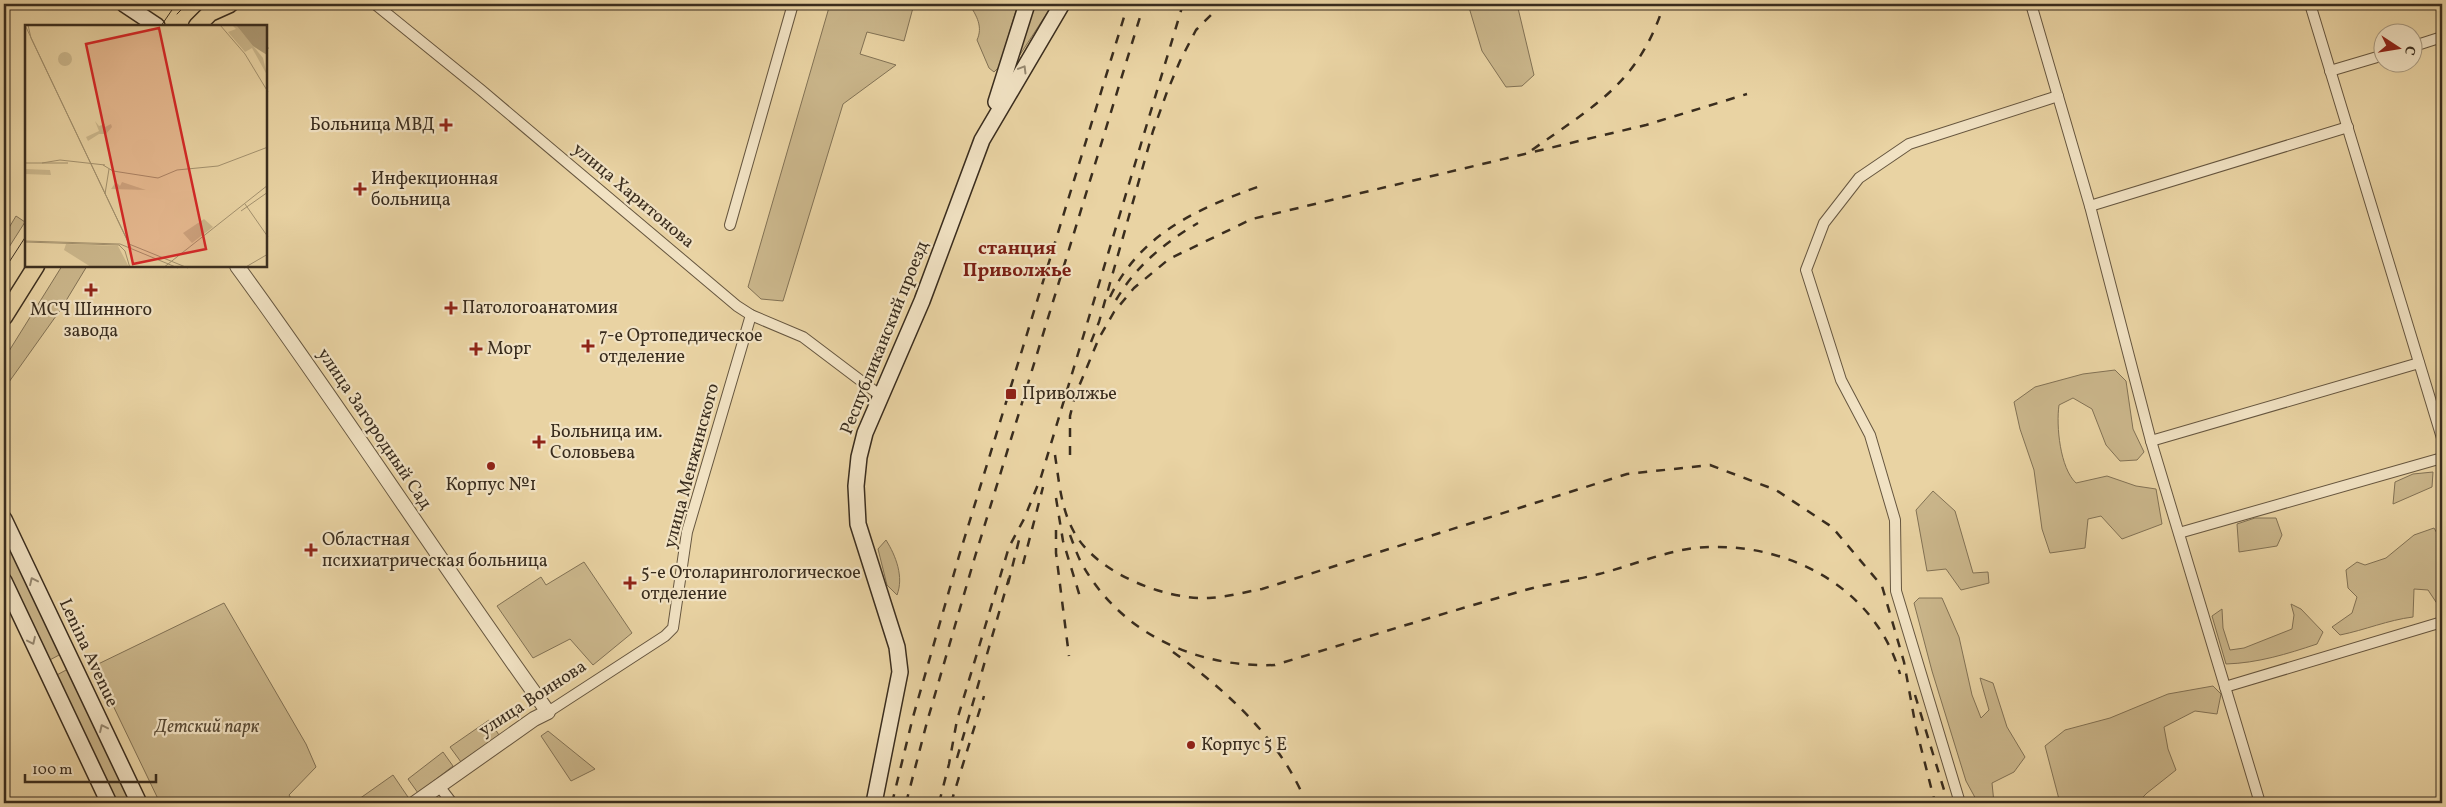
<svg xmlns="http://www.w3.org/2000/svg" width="2446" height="807" font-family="Vollkorn,serif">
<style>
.green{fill:#cbb78c;stroke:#827255}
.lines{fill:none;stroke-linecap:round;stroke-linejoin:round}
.minor-casing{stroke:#66563f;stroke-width:12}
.tertiary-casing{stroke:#66563f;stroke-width:16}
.secondary-casing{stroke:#3a2d1e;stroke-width:18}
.primary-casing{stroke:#3a2d1e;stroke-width:19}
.minor{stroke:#f1e2c3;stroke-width:10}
.tertiary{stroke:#f1e2c3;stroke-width:14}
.secondary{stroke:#f1e2c3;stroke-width:15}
.primary{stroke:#e9d3a3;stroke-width:16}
.tram{stroke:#3a2d1e;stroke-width:1}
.rail{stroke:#3a2d1e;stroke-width:2.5;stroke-dasharray:9 9;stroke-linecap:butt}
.oneway{stroke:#968870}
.poi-dot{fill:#8f2418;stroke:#f1e2c3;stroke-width:2}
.labels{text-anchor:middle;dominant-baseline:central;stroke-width:4.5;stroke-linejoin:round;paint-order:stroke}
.poi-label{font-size:18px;fill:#3a2d1e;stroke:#f1e2c3;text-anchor:start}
.street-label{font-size:18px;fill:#3a2d1e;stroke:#f1e2c3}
.park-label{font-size:18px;font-style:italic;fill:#574934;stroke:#f1e2c3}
.neighbourhood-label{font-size:19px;font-weight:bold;fill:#7a1f14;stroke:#f1e2c3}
.inset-river{fill:none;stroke:#ae9b76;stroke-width:2.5}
.inset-road{fill:none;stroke:#a3916e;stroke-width:1}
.view{fill:#d62828;fill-opacity:0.15;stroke:#d62828;stroke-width:2.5}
.inset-edge{fill:none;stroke:#3a2d1e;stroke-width:2.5}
</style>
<rect width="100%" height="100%" fill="#e9d3a3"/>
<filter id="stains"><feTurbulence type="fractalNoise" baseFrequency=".004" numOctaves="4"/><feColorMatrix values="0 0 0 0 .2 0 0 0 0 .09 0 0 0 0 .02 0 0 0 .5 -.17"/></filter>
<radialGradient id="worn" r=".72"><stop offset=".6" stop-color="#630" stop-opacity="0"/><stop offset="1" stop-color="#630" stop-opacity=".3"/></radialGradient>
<g class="green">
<polygon points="830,4 914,4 904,41 867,32 860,54 896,65 843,104 783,301 761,299 748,287"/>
<path d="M969,4H1018L999,67L994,72L989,68L977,40C983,27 977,16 969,4Z"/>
<polygon points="1032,4 1051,7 1012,67"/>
<polygon points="1468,4 1517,4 1534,75 1522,86 1506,87 1482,51"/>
<polygon points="16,216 25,222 4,255 4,236"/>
<polygon points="62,266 87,266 61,309 4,389 4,359"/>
<path d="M2115,370L2126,381L2133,429L2144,452L2137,460L2120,461L2106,445L2092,409L2073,398L2059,405C2056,426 2060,468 2076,483L2107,476L2136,486L2156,489L2162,524L2122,539L2101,516L2088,519L2085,548L2050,553L2042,529L2034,470L2020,429L2014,402L2035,387L2083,374Z"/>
<polygon points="2433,472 2432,487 2393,504 2395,482 2413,474"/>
<polygon points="1933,491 1955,511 1973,573 1988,572 1989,583 1961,590 1946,569 1927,571 1916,510"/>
<polygon points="2255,518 2276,518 2282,535 2277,546 2239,552 2237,524"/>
<path d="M2434,528L2442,542V603L2438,605L2428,590L2414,589L2413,617C2388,620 2365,630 2340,635L2332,627L2352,613L2357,597L2348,588L2346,570L2357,562L2365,565L2386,558L2414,535Z"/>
<polygon points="4,529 61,654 46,662 4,572"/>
<path d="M886,540C896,556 904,577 897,595L887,585L878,549Z"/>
<polygon points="584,562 632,633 593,665 570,639 533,658 497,606 541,577 546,585"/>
<polygon points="1919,598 1942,598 1959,637 1972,695 1981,718 1989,710 1980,678 1993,683 2007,727 2025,757 2014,772 1992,783 1994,803 1978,803 1966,781 1932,671 1914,603"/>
<polygon points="224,603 306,744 316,767 289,795 294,803 160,803 94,666"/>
<path d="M2291,604L2301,609L2323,632L2317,644C2287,654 2258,663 2226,664L2212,616L2222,609L2223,628L2230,650L2244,648L2292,629L2294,615Z"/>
<polygon points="68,669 132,803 114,803 53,677"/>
<polygon points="2213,686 2221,694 2217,714 2195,711 2164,727 2168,749 2176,770 2147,793 2137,803 2060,803 2045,746 2065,730 2110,718 2168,694"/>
<polygon points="489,720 499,735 461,762 450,747"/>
<polygon points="548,731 595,769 571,781 541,736"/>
<polygon points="443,752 453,766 418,793 408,779"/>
<polygon points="393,775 410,800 406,803 362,803 359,799"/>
</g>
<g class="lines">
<defs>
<g id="minor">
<polyline points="375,4 481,90 737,306 751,315 803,337 881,396"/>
<polyline points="2031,4 2090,206 2151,441 2260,803"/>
<polyline points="2310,4 2442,438"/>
<polyline points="2414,46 2442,37"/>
<polyline points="2330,71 2384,55"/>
<polyline points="2090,206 2348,127"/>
<polyline points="730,225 793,4"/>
<polyline points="2151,441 2419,363"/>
<polyline points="2179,533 2442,458"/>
<polyline points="2225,687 2442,622"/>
<polyline points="548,712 665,636 673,628 687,532 751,315"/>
<polyline points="439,786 452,803"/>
<polyline points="1960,803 1896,591 1895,520 1870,435 1841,380 1806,270 1824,223 1859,178 1909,144 2058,96"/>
</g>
<path id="tertiary" d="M237,266C344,412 442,565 548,712L534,719L415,803"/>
<g id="secondary">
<polyline points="124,4 157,26"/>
<polyline points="996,102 1027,4"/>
<polyline points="4,519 139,803"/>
<polyline points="4,581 109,803"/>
<polyline points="874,803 900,672 897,647 858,524 856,486 859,457 865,433 922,301 982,140 1062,4"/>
</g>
<g id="primary">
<polyline points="197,26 210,13 230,4"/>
<polyline points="4,317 36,266"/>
</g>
</defs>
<use href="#minor" class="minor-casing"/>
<use href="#tertiary" class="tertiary-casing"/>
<use href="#secondary" class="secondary-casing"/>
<use href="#primary" class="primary-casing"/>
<use href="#minor" class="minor"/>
<use href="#tertiary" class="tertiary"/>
<use href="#secondary" class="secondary"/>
<use href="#primary" class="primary"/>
<g class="tram">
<polyline points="177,14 187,4"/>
<polyline points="161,26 176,4"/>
<polyline points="4,270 26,236"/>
</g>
<g class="rail">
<path d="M1532,150C1595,105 1639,83 1664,4"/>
<path d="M1110,297C1141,233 1197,209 1260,186"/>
<path d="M1116,300C1136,266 1164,243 1198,223"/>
<polyline points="1091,342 1099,322 1153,131 1167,92 1180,61 1196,30 1222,4"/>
<path d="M1055,455C1059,481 1061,509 1074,532C1096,573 1165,600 1209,598C1227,597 1245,592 1262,589L1627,474L1710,465L1776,490L1832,527L1882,586L1904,662L1916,728L1935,803"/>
<polyline points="1070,455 1070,416 1075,396 1099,338 1114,312 1134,288 1169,259 1252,219 1646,125 1747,94"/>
<polyline points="1056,498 1063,541 1081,600"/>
<polyline points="1056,530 1056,553 1069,656"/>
<path d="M1070,535C1074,545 1077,555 1082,564C1121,634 1197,668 1275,665C1360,639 1444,613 1529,589C1552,583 1576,580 1599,574C1631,566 1662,552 1695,548C1782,539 1875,585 1900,674"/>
<polyline points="1023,564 1043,487"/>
<polyline points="1008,584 1020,536"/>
<path d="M1173,652C1226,690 1282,741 1306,803"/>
<polyline points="1915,695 1948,803"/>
<polyline points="957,758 1009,578"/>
<polyline points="892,803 913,717 959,556 1128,4"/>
<polyline points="906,803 927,722 974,560 1144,4"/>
<polyline points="939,803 949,764 957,720 1009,547 1024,519 1041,477 1183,4"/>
<polyline points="951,803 984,696"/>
</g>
</g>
<defs><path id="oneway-chevron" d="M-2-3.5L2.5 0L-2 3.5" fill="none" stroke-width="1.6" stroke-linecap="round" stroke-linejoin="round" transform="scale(1.25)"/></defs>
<g class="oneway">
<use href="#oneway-chevron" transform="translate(1023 69) rotate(-59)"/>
<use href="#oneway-chevron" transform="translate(33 581) rotate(-115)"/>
<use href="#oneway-chevron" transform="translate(32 641) rotate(65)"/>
<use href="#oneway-chevron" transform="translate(103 728) rotate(-115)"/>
</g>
<g class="poi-dot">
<path d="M443.5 117.5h5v5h5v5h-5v5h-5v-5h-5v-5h5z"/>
<path d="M357.5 181.5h5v5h5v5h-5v5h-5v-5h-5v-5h5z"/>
<path d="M88.5 282.5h5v5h5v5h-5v5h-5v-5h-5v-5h5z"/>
<path d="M448.5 300.5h5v5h5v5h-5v5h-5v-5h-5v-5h5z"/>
<path d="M585.5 338.5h5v5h5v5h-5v5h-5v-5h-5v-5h5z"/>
<path d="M473.5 341.5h5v5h5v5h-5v5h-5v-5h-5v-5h5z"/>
<rect x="1005" y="388" width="12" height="12" rx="2.5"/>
<path d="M536.5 434.5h5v5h5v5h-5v5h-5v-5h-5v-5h5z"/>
<circle cx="491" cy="466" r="5"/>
<path d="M308.5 542.5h5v5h5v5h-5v5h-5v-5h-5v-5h5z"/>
<path d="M627.5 575.5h5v5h5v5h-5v5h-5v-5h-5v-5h5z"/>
<circle cx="1191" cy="745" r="5"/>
</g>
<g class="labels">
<g class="poi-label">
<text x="435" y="125" text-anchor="end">Больница МВД</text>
<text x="371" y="179">Инфекционная<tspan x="371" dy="21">больница</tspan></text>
<text x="462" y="308">Патологоанатомия</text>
<text x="91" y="310" text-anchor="middle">МСЧ Шинного<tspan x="91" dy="21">завода</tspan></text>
<text x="599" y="336">7-е Ортопедическое<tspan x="599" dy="21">отделение</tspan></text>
<text x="487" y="349">Морг</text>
<text x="1022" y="394">Приволжье</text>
<text x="550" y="432">Больница им.<tspan x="550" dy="21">Соловьева</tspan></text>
<text x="491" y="485" text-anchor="middle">Корпус №1</text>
<text x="322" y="540">Областная<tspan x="322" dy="21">психиатрическая больница</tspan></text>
<text x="641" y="573">5-е Отоларингологическое<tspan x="641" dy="21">отделение</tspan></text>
<text x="1201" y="745">Корпус 5 E</text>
</g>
<g class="street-label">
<text transform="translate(633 196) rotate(40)">улица Харитонова</text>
<text transform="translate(885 338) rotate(-68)">Республиканский проезд</text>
<text transform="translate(374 429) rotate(56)">улица Загородный Сад</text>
<text transform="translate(692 466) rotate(-75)">улица Менжинского</text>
<text transform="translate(88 653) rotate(65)">Lenina Avenue</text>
<text transform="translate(533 699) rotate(-33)">улица Воинова</text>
</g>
<g class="park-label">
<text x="207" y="727">Детский парк</text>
</g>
<g class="neighbourhood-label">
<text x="1017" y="249">станция<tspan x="1017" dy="22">Приволжье</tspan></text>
</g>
</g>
<g transform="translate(25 25)">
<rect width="242" height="242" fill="#e9d3a3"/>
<path d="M207,0H211L238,33L242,50L227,23L220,27L203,7L211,4ZM33 34a7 7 0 1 1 14 0a7 7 0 1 1-14 0ZM70,96L74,101L80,99L78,103L86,99L87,102L81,109H74L63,116L61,112L74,106ZM0,144L25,145L26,150L0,149ZM91,157L95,161L97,157L121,165L86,164ZM179,194L188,202L167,218L158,208ZM41,219L93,221L104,242H66L39,225Z" fill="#cbb78c"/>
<path d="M211,0H242V30L228,21Z" fill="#ae9b76"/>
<path class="inset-river" d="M226,0L243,24"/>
<path class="inset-road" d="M0,0L106,223M3,0L6,13L104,219L163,243M195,0L220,29L243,67M0,138H43M17,138L35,135L80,140M78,140L88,146L133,153L152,145L193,141L243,122M80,169L84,144M220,179L243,212M216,186L243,167M0,216L95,219L153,243M0,217L94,220L100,226L105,243M138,243L243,160M219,243L243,229"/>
<path class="view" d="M134,3L181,224L108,239L61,19Z"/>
<rect width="242" height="242" class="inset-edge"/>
</g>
<rect width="2446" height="807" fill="none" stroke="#e9d3a3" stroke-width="20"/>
<rect x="5" y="5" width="2436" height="797" fill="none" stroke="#3a2d1e" stroke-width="2.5"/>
<rect x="10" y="10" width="2426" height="787" fill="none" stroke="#3a2d1e"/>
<g transform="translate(2398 48) rotate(102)"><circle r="24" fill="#f1e2c3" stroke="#a89a81"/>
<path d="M0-4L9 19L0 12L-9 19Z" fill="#8f2418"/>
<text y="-8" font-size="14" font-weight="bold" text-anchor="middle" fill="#3a2d1e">С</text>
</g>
<path d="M25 774v8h131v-8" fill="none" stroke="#3a2d1e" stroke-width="2.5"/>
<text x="32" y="774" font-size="15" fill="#3a2d1e" stroke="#f1e2c3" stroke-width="4" paint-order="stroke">100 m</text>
<rect width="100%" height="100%" filter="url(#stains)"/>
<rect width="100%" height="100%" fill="url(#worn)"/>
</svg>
